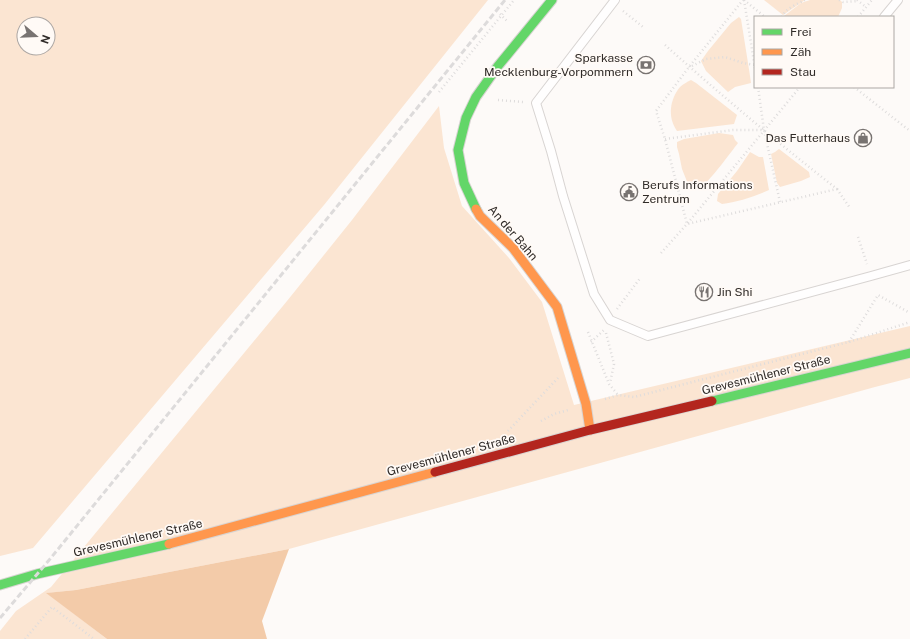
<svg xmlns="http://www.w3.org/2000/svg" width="910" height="639" font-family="'Public Sans',sans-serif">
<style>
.green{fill:#fbe5d2;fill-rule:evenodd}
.forest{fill:#f3cba9}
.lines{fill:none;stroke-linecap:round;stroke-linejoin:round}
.lane-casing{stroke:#d8d4d2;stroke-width:10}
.fast-casing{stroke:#d8d4d2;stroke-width:11}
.slow-casing{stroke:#d8d4d2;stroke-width:11}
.jam-casing{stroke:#d8d4d2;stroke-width:11}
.path{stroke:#dedcdc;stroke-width:2.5;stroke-dasharray:1 3;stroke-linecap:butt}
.lane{stroke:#fffefe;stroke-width:8}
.fast{stroke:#63d668;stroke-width:9}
.slow{stroke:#ff974d;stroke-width:9}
.jam{stroke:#b3261e;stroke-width:9}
.rail{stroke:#dddbdb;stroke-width:3;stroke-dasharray:6 3;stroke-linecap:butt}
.labels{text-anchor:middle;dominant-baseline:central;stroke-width:3.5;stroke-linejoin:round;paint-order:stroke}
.poi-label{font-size:12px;fill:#302b28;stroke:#fffaf6;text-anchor:end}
.street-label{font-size:12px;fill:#302b28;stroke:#fffaf6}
</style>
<rect width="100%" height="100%" fill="#fdfaf8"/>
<g class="green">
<path d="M0,0H488L324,205L33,548L0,556ZM24,24H48V48H24Z"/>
<polygon points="764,0 805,0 783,15"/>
<polygon points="810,0 840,0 842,2 842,8 838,17 785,17 784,16 801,3"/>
<polygon points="739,17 741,19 748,63 750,76 751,83 735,87 728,92 706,71 701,61 708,51 731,23"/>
<path d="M691,80L696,83L737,115L734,124L677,131C667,117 670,99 680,87C683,84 687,82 691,80Z"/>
<polygon points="439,106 444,148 462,206 509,258 542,302 574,405 910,326 910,378 875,387 289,549 76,590 47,593 107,639 0,639 0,631 16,611 51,587 287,301 352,220"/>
<path d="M719,133L733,135L735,140L738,143C731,152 708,184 700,187C695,189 692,186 688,184L682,169L679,154L677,147V142L684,139Z"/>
<polygon points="779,149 809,172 810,177 801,181 780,187 777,183 771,154 775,152"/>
<path d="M750,152L759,157H763L769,190C754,197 737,202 722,204L717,201L718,194L737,171Z"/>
</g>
<polygon class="forest" points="289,549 262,621 267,639 107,639 46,593 76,590"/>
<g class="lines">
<defs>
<g id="lane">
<polyline points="615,0 536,103 551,151 563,196 594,294 610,320 648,336 871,276 910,265"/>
<polyline points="884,17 898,0"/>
</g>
<g id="fast">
<polyline points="476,209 464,183 458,150 466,118 476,97 498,66 552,0"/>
<polyline points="712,401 910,353"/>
<polyline points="0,585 37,574 169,544"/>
</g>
<g id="slow">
<polyline points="476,209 480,216 513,248 557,307 586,404 590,430"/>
<polyline points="169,544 435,472"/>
</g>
<polyline id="jam" points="435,472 590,430 712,401"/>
</defs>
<use href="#lane" class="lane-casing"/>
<use href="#fast" class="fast-casing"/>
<use href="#slow" class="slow-casing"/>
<use href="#jam" class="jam-casing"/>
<g class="path">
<polyline points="744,0 755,68"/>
<polyline points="744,0 765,17"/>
<polyline points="839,0 843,2 858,1"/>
<polyline points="857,0 866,7"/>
<polyline points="623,11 643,27"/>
<polyline points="500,14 508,22"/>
<path d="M782,17C785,9 797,4 805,0"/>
<polyline points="858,17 872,0"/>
<path d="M665,45C721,95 778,143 837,189L687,224L665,139L656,111L689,67L743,0"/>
<polyline points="692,66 706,59 725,57 743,63 755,65"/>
<polyline points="758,87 764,130 780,202"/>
<polyline points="854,87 910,131"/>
<polyline points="439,92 514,0"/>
<polyline points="498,100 523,102"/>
<polyline points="665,139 733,130 764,130"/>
<polyline points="837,189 850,208"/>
<polyline points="858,237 867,264"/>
<polyline points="661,253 687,224 800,87"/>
<polyline points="617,309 641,277"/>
<polyline points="588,332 609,384 618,395"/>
<polyline points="606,333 614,364 610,383"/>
<polyline points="591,342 604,330"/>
<polyline points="849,342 878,295 910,313"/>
<polyline points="605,399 618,395 634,397 849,342 910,322"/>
<polyline points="541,421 554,414 568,410"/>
<polyline points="508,431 558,378"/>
<polyline points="25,639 52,607 94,639"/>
</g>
<use href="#lane" class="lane"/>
<use href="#fast" class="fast"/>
<use href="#slow" class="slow"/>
<use href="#jam" class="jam"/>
<polyline class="rail" points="0,618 50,559 505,0"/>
</g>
<defs>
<symbol id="bank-ring" viewBox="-11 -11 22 22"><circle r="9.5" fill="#fffaf6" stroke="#787371" stroke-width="1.5"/><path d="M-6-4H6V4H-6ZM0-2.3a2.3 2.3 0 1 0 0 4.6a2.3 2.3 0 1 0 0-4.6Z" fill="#787371"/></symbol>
<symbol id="shop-ring" viewBox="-11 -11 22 22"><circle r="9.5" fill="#fffaf6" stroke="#787371" stroke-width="1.5"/><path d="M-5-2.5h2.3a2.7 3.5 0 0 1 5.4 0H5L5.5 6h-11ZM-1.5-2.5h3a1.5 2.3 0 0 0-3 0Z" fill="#787371"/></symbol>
<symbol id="civic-ring" viewBox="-11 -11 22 22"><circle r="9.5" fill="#fffaf6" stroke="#787371" stroke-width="1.5"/><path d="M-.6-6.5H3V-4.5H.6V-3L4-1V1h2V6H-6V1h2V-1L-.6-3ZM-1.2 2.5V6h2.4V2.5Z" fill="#787371"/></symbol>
<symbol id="restaurant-ring" viewBox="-11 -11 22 22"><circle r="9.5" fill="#fffaf6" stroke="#787371" stroke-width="1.5"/><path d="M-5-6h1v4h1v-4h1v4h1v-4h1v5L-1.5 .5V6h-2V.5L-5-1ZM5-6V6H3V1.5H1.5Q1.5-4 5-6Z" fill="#787371"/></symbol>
</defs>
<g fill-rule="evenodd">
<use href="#bank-ring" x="636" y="55" width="20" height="20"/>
<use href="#shop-ring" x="853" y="128" width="20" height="20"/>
<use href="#civic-ring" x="619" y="182" width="20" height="20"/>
<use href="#restaurant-ring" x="694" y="282" width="20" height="20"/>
</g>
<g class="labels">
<g class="poi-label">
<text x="633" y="58">Sparkasse<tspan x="633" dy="14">Mecklenburg-Vorpommern</tspan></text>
<text x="850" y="138">Das Futterhaus</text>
<text x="642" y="185" text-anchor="start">Berufs Informations<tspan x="642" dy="14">Zentrum</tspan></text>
<text x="717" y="292" text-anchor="start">Jin Shi</text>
</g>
<g class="street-label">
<text transform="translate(513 233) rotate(49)">An der Bahn</text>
<text transform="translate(766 375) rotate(-14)">Grevesmühlener Straße</text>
<text transform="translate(451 455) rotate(-15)">Grevesmühlener Straße</text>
<text transform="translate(138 538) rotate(-13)">Grevesmühlener Straße</text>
</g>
</g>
<rect x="754" y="16" width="140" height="72" fill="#fffaf6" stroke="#aca7a4"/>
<rect x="762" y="29" width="20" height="6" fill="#63d668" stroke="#aca7a4"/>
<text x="790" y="36" font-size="12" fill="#302b28">Frei</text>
<rect x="762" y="49" width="20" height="6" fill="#ff974d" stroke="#aca7a4"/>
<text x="790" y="56" font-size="12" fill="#302b28">Zäh</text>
<rect x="762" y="69" width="20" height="6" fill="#b3261e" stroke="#aca7a4"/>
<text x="790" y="76" font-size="12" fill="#302b28">Stau</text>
<g transform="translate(36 36) rotate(109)"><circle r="19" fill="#fffaf6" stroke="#aca7a4"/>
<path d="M0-3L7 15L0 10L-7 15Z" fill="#787371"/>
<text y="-6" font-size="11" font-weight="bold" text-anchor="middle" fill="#302b28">N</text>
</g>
</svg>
